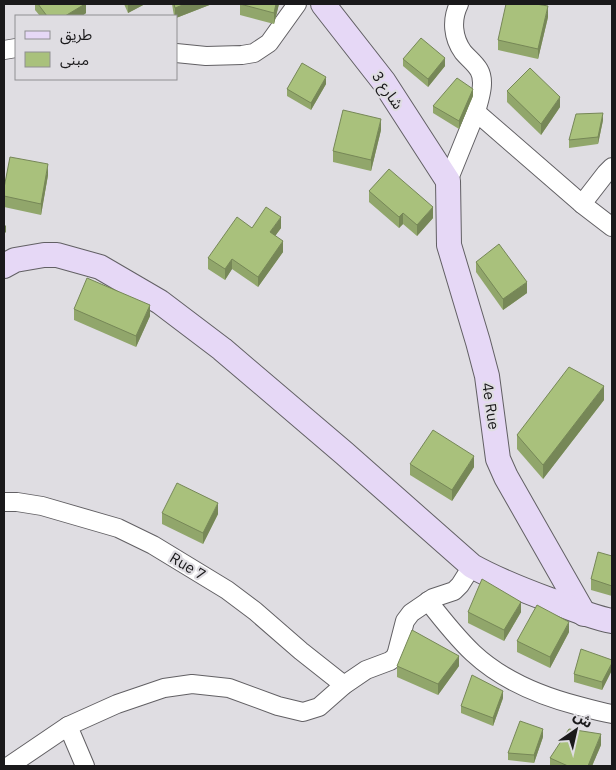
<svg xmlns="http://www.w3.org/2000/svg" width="616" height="770" font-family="'IBM Plex Sans','Noto Sans Arabic',sans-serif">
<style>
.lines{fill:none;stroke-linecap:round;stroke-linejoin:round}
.street-casing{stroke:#626064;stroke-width:20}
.secondary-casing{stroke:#626064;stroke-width:26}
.street{stroke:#fff;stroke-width:18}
.secondary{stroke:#e6d8f6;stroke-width:24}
.wall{fill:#91a66b}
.shaded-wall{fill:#768757}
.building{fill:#a9c17c;stroke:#768757}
.labels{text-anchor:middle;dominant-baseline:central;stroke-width:4.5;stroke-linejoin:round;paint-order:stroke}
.street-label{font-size:15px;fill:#1a191b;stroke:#dfdde2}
</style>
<rect width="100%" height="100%" fill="#dfdde2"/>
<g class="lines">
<defs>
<g id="street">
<path d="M459,4C451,20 453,38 463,52C468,58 475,63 479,70C486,82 479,100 476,112"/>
<polyline points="4,50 16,48"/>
<polyline points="176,53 206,56 242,55 254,53 269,43 297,4"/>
<polyline points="448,181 476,112 582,204 612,227"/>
<polyline points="582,204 606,173 612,167"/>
<polyline points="4,502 17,502 42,506 118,528 153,545 227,590 255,611 301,651 344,685"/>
<path d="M428,601C442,619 456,637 473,653C503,681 540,696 579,706C590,709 601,712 612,714"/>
<polyline points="68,726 85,766"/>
<polyline points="9,766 68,726 117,704 164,688 192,684 229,688 278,706 303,712 319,707 344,685 366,670 390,661 395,657 397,652 405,621 411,613 433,598 454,591 460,585 472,566"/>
</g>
<g id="secondary">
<polyline points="323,4 384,82 448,181 449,245 478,342 487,376 498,459 506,477 584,614"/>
<path d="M4,266L15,260L44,255H57L100,267L160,302L222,349L344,453L472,566C497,580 523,590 550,600C570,608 591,617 612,621"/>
</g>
</defs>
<use href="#street" class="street-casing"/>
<use href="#secondary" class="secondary-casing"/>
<use href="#street" class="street"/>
<use href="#secondary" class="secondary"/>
</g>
<g class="wall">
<polygon points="35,4 86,4 86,13 82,16 40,16 35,10"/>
<polygon points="124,4 145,4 128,13"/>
<polygon points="172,4 212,4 176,18 176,16 174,16"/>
<polygon points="240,4 279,4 274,24 240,15"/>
<polygon points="548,17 538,59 498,50 498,40"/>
<polygon points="403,59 445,66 428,87 403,66"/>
<polygon points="326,84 311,110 287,96 287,89"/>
<polygon points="507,91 560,107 541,135 507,102"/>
<polygon points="473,96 459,129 433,113 433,106"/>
<polygon points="603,120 598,144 569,148 569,140"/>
<polygon points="381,130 371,171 333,162 333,151"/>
<polygon points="48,175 41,215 4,207 4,188"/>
<polygon points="369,191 433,218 417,236 403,224 399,228 369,202"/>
<polygon points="252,228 281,228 275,236 283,252 258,287 232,269 225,280 208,269 208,258"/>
<polygon points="476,262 527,293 503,310 476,272"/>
<polygon points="74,309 150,316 136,347 74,320"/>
<polygon points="604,400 543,479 517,449 517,435"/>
<polygon points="410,464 474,467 452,501 410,475"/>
<polygon points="162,513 218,514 203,544 162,524"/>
<polygon points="612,556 612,596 591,590 591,579"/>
<polygon points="468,612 521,612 504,641 468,623"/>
<polygon points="569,632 550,668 517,652 517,641"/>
<polygon points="612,660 612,670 602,690 574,682 574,674"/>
<polygon points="397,666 459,666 438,695 397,677"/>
<polygon points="503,698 493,726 461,713 461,706"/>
<polygon points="543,737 534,763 508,760 508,753"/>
<polygon points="601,745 592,766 550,766 550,758"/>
</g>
<g class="shaded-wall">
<polygon points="85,4 86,4 86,13 82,16 65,16"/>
<polygon points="131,4 145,4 128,13 128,5"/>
<polygon points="185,4 212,4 176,18 176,16 175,16 175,8"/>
<polygon points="276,4 279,4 274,24 274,13"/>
<polygon points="548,6 548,17 538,59 538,49"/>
<polygon points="445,58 445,66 428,87 428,79"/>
<polygon points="326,77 326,84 311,110 311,103"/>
<polygon points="473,89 473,96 459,129 459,121"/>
<polygon points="560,97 560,107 541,135 541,124"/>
<polygon points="603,113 603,120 598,144 598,137"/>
<polygon points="381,119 381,130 371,171 371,160"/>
<polygon points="48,164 48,175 41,215 41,204"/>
<polygon points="433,207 433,218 417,236 417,225"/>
<polygon points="403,213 403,224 399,228 399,217"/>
<polygon points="281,217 281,228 270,243 270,232"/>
<polygon points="6,225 6,232 4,234 4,227"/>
<polygon points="283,241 283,252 258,287 258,277"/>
<polygon points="232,259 232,269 225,280 225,269"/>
<polygon points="527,282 527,293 503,310 503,299"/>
<polygon points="150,305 150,316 136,347 136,336"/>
<polygon points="604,386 604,400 543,479 543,465"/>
<polygon points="474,456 474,467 452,501 452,490"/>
<polygon points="218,503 218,514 203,544 203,533"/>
<polygon points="521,602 521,612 504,641 504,630"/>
<polygon points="569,622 569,632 550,668 550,657"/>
<polygon points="459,656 459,666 438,695 438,684"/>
<polygon points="612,663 612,670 602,690 602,682"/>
<polygon points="503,691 503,698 493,726 493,718"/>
<polygon points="543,729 543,737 534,763 534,755"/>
<polygon points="601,734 601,745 592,766 588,766"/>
</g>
<g class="building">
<polygon points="38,4 85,4 65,16 47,16"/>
<polygon points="174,4 185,4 175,8"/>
<polygon points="240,4 276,4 274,13"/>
<polygon points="506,4 536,4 548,6 538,49 498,40"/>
<polygon points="421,38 445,58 428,79 403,59"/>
<polygon points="302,63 326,77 311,103 287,89"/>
<polygon points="530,68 560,97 541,124 507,91"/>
<polygon points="457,78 473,89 459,121 433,106"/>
<polygon points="343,110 381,119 371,160 333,151"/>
<polygon points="603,113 598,137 569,140 576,114"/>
<polygon points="10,157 48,164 41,204 4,196 4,188"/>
<polygon points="389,169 433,207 417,225 403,213 399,217 369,191"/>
<polygon points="266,207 281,217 270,232 283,241 258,277 232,259 225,269 208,258 237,217 252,228"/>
<polygon points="499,244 527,282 503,299 476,262"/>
<polygon points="87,278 150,305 136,336 74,309"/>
<polygon points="569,367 604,386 543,465 517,435"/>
<polygon points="433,430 474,456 452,490 410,464"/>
<polygon points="177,483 218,503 203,533 162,513"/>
<polygon points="598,552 612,556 612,586 591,579"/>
<polygon points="482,579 521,602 504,630 468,612"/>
<polygon points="537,605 569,622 550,657 517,641"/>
<polygon points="412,630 459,656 438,684 397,666"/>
<polygon points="581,649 612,660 612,663 602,682 574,674"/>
<polygon points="472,675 503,691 493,718 461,706"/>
<polygon points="520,721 543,729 534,755 508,753"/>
<polygon points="569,729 601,734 588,766 568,766 550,758"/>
</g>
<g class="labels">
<g class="street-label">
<text transform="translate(388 90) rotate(55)">شارع 3</text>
<text transform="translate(491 406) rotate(82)">4e Rue</text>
<text transform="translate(188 566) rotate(31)">Rue 7</text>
</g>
</g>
<rect width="616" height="770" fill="none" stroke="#1a191b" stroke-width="10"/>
<rect x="15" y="15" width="162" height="65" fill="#dfdde2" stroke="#908f92"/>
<rect x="25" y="31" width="25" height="8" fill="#e6d8f6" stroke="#908f92"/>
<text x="60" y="40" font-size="15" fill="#1a191b">طريق</text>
<rect x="25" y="52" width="25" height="15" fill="#a9c17c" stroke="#908f92"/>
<text x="60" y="65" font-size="15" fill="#1a191b">مبنى</text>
<g transform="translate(576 730) rotate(34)" stroke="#dfdde2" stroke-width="4" paint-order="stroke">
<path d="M0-4L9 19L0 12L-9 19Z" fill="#1a191b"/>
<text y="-8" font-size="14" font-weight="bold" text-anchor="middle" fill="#1a191b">ش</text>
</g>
</svg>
